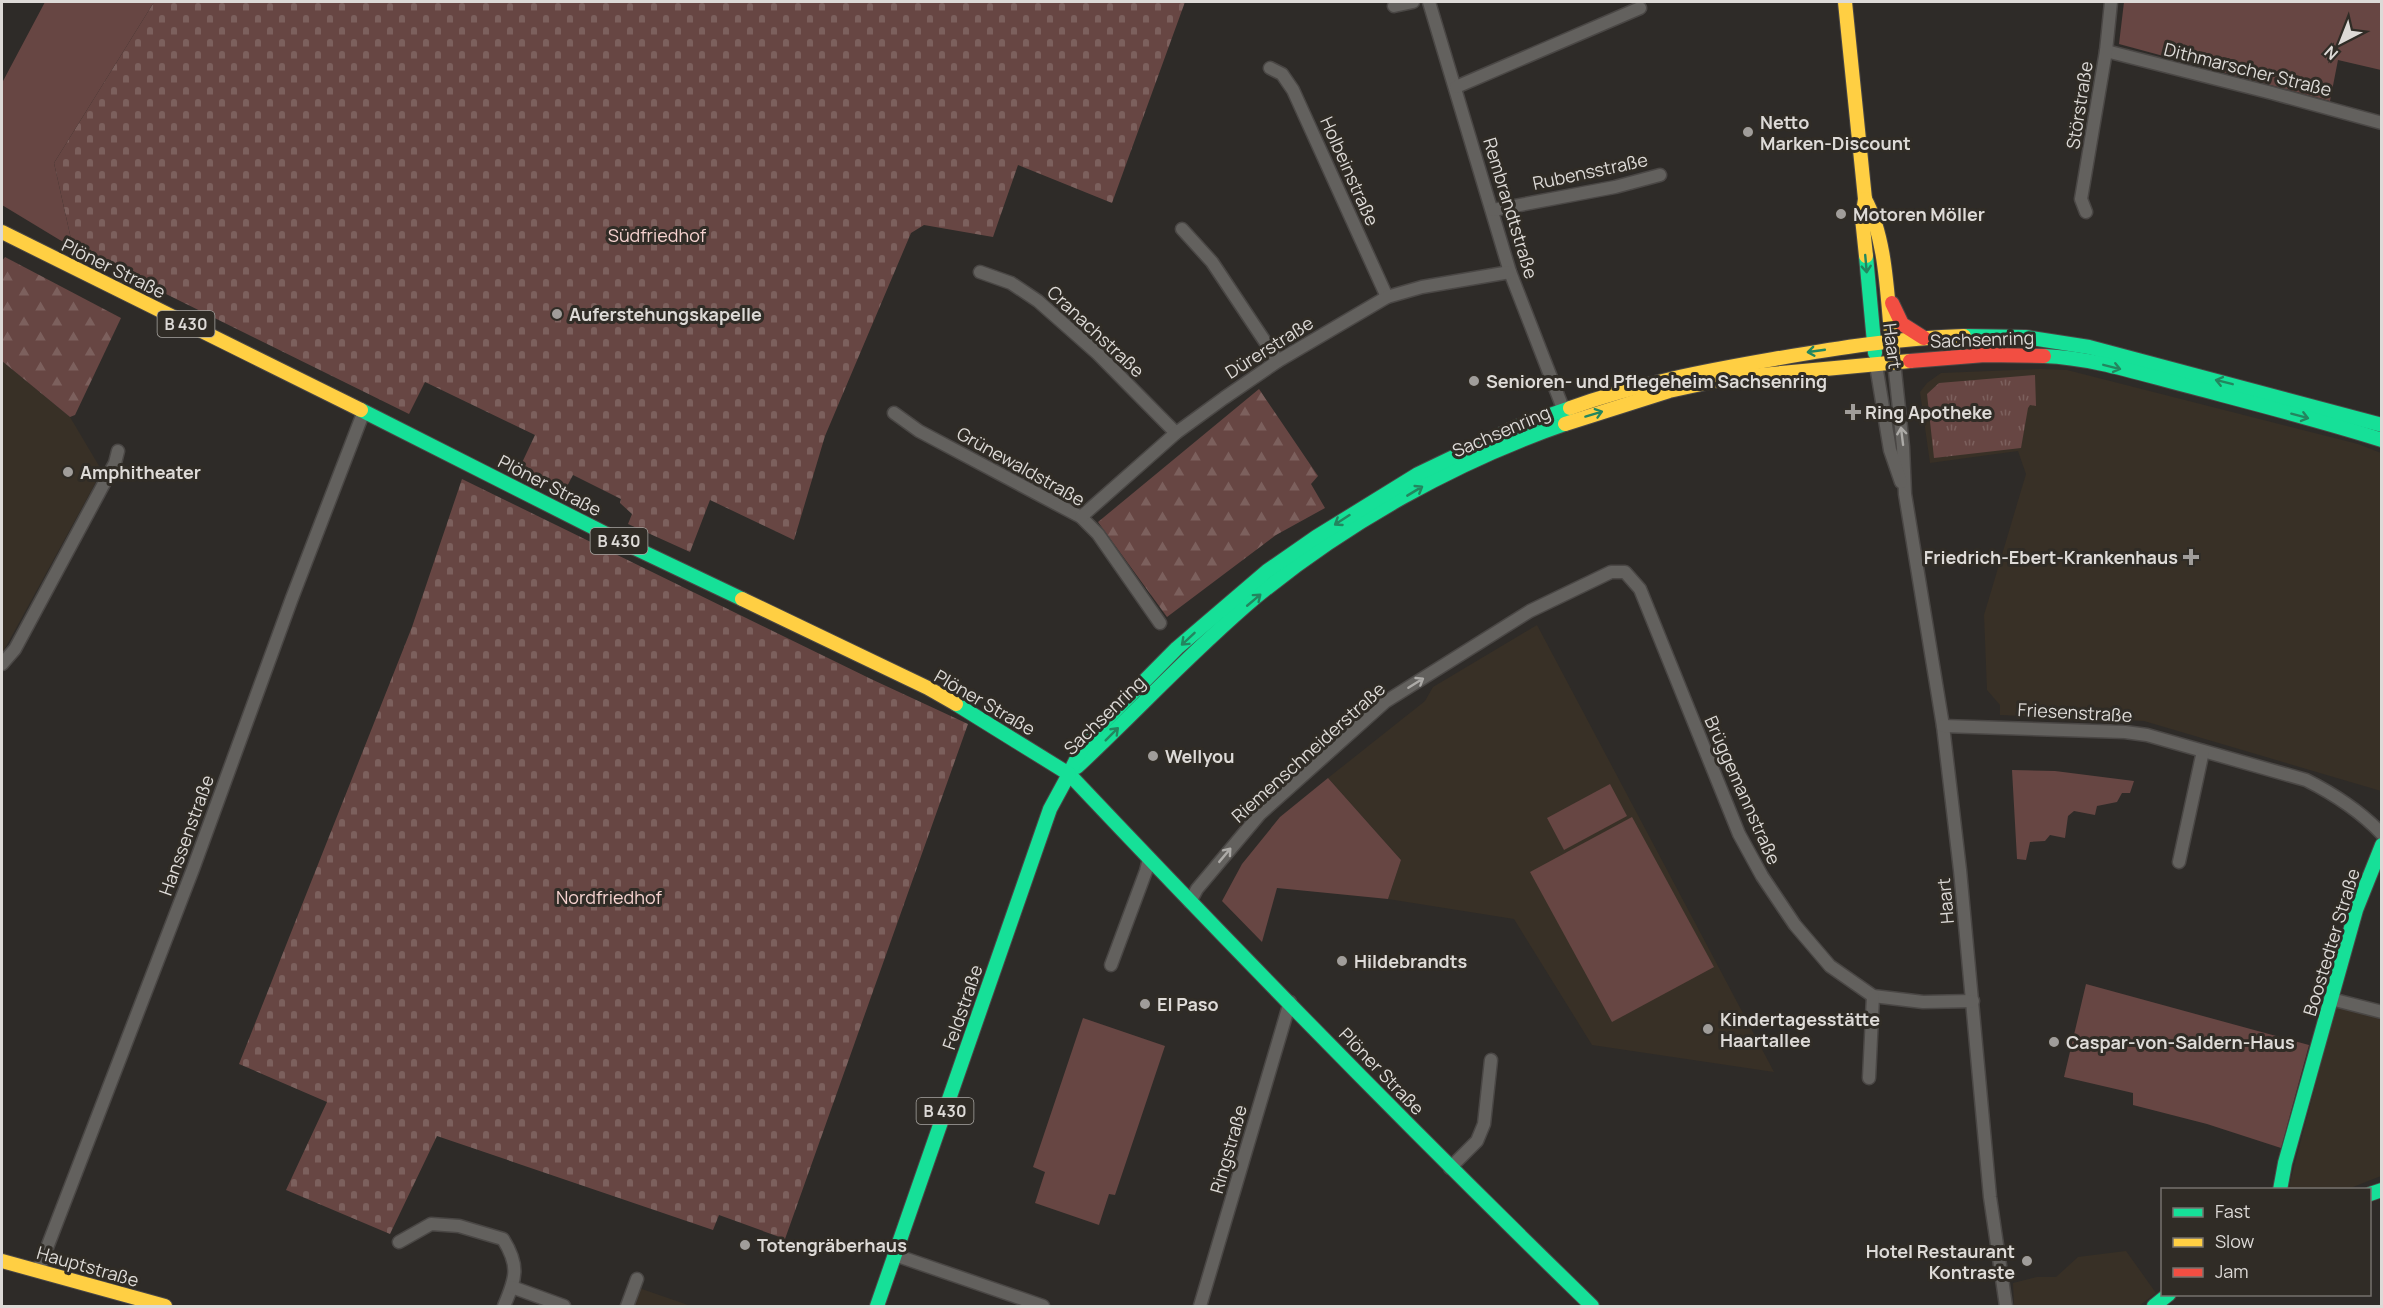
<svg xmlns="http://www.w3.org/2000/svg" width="2383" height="1308" font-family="Manrope,sans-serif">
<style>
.built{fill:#383026}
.grass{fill:url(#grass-tufts)}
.forest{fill:url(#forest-firs)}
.cemetery{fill:url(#cemetery-stones)}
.green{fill:#674643}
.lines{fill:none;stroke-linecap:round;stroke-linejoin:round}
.street-casing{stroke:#4a4745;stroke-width:15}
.fast-casing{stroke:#4a4745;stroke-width:16}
.slow-casing{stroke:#4a4745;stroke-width:16}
.jam-casing{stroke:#4a4745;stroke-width:16}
.street{stroke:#63615e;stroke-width:12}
.fast{stroke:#16e098;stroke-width:14}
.slow{stroke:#ffcf43;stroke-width:14}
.jam{stroke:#f24e42;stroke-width:14}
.oneway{stroke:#23865f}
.oneway2{stroke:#acaaa7}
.poi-dot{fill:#a09d9a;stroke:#302c26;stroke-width:2}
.labels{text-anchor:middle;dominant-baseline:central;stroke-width:6;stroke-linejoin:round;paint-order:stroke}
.shield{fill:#302c26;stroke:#a9a6a2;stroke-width:1.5}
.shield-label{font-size:16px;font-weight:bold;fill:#dddad7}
.street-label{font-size:18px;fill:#dddad7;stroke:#302c26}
.poi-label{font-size:18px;font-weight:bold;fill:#dddad7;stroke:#302c26;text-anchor:start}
.park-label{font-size:18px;fill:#f6d3d0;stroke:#302c26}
</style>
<defs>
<pattern id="grass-tufts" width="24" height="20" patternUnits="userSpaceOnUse" patternTransform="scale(1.5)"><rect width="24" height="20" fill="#674643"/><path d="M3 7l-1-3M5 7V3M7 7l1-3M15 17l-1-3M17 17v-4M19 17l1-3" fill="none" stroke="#7c605d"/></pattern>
<pattern id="forest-firs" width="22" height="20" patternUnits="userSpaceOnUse" patternTransform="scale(1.5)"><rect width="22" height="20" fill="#674643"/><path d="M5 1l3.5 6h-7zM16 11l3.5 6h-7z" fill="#7c605d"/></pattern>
<pattern id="cemetery-stones" width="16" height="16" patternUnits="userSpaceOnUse" patternTransform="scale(1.5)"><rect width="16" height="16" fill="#674643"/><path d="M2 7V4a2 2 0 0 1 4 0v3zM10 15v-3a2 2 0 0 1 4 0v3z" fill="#7c605d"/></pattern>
</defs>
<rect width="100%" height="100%" fill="#2e2b28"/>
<g class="built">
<polygon points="2,361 70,417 102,471 2,654"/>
<polygon points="2040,369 2067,370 2358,444 2381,453 2381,791 2144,721 2000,715 2000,705 1987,690 1984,615 2026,474 2018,451 1930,463 1920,392 1927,383 1941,373"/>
<polygon points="1537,625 1718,966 1774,1072 1592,1045 1514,919 1388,899 1401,860 1328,778 1425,701 1433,687"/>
<polygon points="2336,1006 2381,1017 2381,1176 2348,1189 2288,1190"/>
<polygon points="2126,1251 2156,1293 2139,1306 2014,1306 2013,1283 2037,1277 2056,1277 2078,1257"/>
<polygon points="639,1288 691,1306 632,1306"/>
</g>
<polygon class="grass" points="2035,375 2036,406 2030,405 2028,408 2021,448 1934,458 1927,394 1939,383"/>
<g class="forest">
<polygon points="5,257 121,318 75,415 70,417 2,361 2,261"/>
<polygon points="1259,389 1318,476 1311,484 1325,508 1276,535 1167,617 1098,522"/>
</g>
<g class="cemetery">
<polygon points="154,2 1185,2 1112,203 1018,165 993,237 924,225 911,233 825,436 794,540 710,500 690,552 628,524 632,514 620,503 621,499 573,475 564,492 520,467 535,435 425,382 409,414 73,248 54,163"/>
<polygon points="462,479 871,679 968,724 785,1239 719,1215 713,1230 437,1136 390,1234 286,1190 327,1102 239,1064 412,627"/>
</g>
<g class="green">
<polygon points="45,2 154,2 54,163 73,248 2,205 2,83"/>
<polygon points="2124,2 2381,2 2381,70 2338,60 2330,101 2119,44"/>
<polygon points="2012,770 2055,771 2134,781 2130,793 2122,793 2117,802 2097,806 2095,815 2074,811 2068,816 2065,838 2050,835 2045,841 2030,842 2026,860 2017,859"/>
<polygon points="1328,778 1401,860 1388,899 1277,888 1262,942 1222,901 1242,864 1280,817"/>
<polygon points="1610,784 1627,816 1564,850 1547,818"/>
<polygon points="1632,817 1714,967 1612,1022 1530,872"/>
<polygon points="2086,984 2309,1045 2281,1148 2207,1124 2133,1105 2133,1093 2064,1077"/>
<polygon points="1083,1018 1165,1046 1115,1195 1109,1194 1099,1225 1035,1203 1045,1172 1033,1167"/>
</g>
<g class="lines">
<defs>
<g id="street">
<polyline points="1429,2 1510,272 1566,416"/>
<polyline points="1394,6 1413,2"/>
<polyline points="2106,51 2272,93 2382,123"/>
<polyline points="1270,68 1282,74 1293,90 1387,297"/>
<polyline points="1456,87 1640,8"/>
<polyline points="1493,210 1615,187 1660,175"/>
<polyline points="2086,212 2081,199 2106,51 2111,2"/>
<polyline points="1182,229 1212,262 1278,361"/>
<polyline points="980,272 1011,283 1038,301 1098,354 1176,433"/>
<polyline points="1894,361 1903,447 1905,494 1943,726 1960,870 1990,1197 2006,1306"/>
<polyline points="1876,365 1890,450 1901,482"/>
<polyline points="894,413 919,431 1081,517 1098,534 1160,623"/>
<polyline points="1081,517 1176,433 1224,398 1278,361 1387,297 1422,287 1510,272"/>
<polyline points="2,664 15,649 115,463 118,451"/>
<path d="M1943,726L2125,732L2147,735L2306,780C2334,794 2360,811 2382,834"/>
<polyline points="2179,862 2203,751"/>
<polyline points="1190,902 1197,889 1260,814 1385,702 1530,611 1611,572 1625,572 1640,589 1739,834 1762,876 1795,925 1830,966 1873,996 1923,1002 1973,1001"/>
<polyline points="1111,965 1146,871 1149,859"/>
<polyline points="2331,999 2382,1012"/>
<polyline points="1869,1078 1873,996"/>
<polyline points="1450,1168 1477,1141 1484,1124 1491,1060"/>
<path d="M399,1242L431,1224L459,1226L503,1239C520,1266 516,1278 504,1306"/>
<polyline points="895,1255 1043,1306"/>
<polyline points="38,1271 193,869 292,598 364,411"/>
<polyline points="512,1287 564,1306"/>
<polyline points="627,1306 637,1279"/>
<polyline points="1200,1306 1290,1002"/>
</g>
<g id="fast">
<polyline points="1866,256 1875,353"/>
<polyline points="1964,336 2025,337 2089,347 2382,425"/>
<path d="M2044,356C2095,358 2144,375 2192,387C2256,404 2319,420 2382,440"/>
<polyline points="361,410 620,541 742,599"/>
<path d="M1077,767C1137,711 1193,650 1256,597C1346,523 1455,462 1565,424"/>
<polyline points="1069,774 1086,740 1177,648 1267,571 1316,537 1418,474 1516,427 1570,408"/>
<path d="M1069,774C1240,955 1414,1133 1592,1306"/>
<polyline points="2280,1190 2285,1163 2356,910 2382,845"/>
<polyline points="2370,1194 2382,1190"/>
<polyline points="877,1306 1050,809 1069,774 956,704"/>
<polyline points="2154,1306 2169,1294"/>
</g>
<g id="slow">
<polyline points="1845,2 1865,199 1862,218 1866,256"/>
<path d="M1865,199C1888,241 1887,305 1893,352"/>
<polyline points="2,232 361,410"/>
<path d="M1570,408C1636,384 1705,371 1774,359C1837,348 1900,338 1964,336"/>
<polyline points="1565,424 1669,391 1729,378 1910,361"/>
<polyline points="742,599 928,688 956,704"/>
<polyline points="2,1261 165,1306"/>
</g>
<g id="jam">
<polyline points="1892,303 1902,324 1924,338"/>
<polyline points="1910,361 1985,355 2044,356"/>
</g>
</defs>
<use href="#street" class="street-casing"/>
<use href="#fast" class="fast-casing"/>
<use href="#slow" class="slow-casing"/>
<use href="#jam" class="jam-casing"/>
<use href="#street" class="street"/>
<use href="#fast" class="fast"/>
<use href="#slow" class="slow"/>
<use href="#jam" class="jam"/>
</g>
<defs><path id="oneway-shaft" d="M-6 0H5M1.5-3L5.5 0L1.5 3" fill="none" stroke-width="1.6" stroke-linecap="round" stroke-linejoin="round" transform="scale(1.5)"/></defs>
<g class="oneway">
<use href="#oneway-shaft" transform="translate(1866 264) rotate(85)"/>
<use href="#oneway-shaft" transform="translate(1816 351) rotate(172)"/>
<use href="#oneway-shaft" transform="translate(2112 367) rotate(14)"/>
<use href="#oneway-shaft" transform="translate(2224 382) rotate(-166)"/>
<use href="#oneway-shaft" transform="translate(1594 414) rotate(-17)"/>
<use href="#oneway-shaft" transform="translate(2300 416) rotate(15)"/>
<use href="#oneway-shaft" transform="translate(1415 491) rotate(-31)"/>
<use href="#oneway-shaft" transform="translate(1342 520) rotate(147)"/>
<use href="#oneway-shaft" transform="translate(1254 600) rotate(-40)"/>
<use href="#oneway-shaft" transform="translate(1188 639) rotate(137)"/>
<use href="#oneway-shaft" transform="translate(1112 734) rotate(-45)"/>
</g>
<g class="oneway2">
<use href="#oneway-shaft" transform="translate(1902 436) rotate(-97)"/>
<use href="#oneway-shaft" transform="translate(1416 683) rotate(-32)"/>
<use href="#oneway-shaft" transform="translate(1225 855) rotate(-50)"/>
</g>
<g class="poi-dot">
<circle cx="1748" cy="132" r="6"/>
<circle cx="1841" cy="214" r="6"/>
<circle cx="557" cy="314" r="6"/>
<circle cx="1474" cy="381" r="6"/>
<path d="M1850 403h6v6h6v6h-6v6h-6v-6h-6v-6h6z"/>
<circle cx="68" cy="472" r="6"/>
<path d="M2188 548h6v6h6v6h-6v6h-6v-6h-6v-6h6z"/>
<circle cx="1153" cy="756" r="6"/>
<circle cx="1342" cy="961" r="6"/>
<circle cx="1145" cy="1004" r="6"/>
<circle cx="1708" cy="1029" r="6"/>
<circle cx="2054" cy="1042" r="6"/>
<circle cx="745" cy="1245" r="6"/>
<circle cx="2027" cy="1261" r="6"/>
</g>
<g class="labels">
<g class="shield">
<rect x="157.5" y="311" width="57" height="26" rx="4.5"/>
<rect x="590.5" y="528" width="57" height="26" rx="4.5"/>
<rect x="916.5" y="1098" width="57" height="26" rx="4.5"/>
</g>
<g class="shield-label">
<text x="186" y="324">B 430</text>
<text x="619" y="541">B 430</text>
<text x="945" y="1111">B 430</text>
</g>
<g class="street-label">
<text transform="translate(2248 69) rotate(14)">Dithmarscher Straße</text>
<text transform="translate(2079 105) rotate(-81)">Störstraße</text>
<text transform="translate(1350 171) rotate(66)">Holbeinstraße</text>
<text transform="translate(1590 171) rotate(-12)">Rubensstraße</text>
<text transform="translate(1511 208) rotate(73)">Rembrandtstraße</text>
<text transform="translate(114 268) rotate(26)">Plöner Straße</text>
<text transform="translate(1096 331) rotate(43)">Cranachstraße</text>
<text transform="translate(1982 339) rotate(-2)">Sachsenring</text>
<text transform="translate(1893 346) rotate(83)">Haart</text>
<text transform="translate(1269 347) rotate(-32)">Dürerstraße</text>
<text transform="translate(1501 431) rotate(-23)">Sachsenring</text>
<text transform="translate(1021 466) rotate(29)">Grünewaldstraße</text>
<text transform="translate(550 485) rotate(27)">Plöner Straße</text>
<text transform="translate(985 702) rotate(30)">Plöner Straße</text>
<text transform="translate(2075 712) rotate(3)">Friesenstraße</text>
<text transform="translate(1104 715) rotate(-44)">Sachsenring</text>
<text transform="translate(1308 752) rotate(-42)">Riemenschneiderstraße</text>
<text transform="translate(1743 790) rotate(66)">Brüggemannstraße</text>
<text transform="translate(186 835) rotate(-70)">Hanssenstraße</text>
<text transform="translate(1945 901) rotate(-95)">Haart</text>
<text transform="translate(2331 942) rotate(-73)">Boostedter Straße</text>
<text transform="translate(962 1007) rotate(-71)">Feldstraße</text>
<text transform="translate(1382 1071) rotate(46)">Plöner Straße</text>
<text transform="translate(1228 1149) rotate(-74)">Ringstraße</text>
<text transform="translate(88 1266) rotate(16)">Hauptstraße</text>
</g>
<g class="poi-label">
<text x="1760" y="122">Netto<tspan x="1760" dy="21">Marken-Discount</tspan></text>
<text x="1853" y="214">Motoren Möller</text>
<text x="569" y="314">Auferstehungskapelle</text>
<text x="1486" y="381">Senioren- und Pflegeheim Sachsenring</text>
<text x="1865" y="412">Ring Apotheke</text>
<text x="80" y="472">Amphitheater</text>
<text x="2178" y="557" text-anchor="end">Friedrich-Ebert-Krankenhaus</text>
<text x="1165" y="756">Wellyou</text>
<text x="1354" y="961">Hildebrandts</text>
<text x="1157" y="1004">El Paso</text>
<text x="1720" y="1019">Kindertagesstätte<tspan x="1720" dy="21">Haartallee</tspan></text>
<text x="2066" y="1042">Caspar-von-Saldern-Haus</text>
<text x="757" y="1245">Totengräberhaus</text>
<text x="2015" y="1251" text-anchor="end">Hotel Restaurant<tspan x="2015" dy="21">Kontraste</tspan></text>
</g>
<g class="park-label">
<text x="657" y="235">Südfriedhof</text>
<text x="609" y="897">Nordfriedhof</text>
</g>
</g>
<rect width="2383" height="1308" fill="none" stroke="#dddad7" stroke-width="6"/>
<rect x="2161" y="1188" width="210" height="108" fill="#302c26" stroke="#75726d" stroke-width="1.5"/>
<rect x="2173" y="1208" width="30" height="9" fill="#16e098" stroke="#75726d" stroke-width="1.5"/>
<text x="2215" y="1218" font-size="18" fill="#dddad7">Fast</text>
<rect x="2173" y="1238" width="30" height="9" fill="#ffcf43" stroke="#75726d" stroke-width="1.5"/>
<text x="2215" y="1248" font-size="18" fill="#dddad7">Slow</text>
<rect x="2173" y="1268" width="30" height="9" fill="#f24e42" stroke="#75726d" stroke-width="1.5"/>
<text x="2215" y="1278" font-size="18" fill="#dddad7">Jam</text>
<g transform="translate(2341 42) rotate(222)" stroke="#302c26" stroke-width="4.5" paint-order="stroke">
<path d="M0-4.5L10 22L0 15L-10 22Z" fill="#dddad7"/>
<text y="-9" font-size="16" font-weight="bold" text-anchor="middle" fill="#dddad7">N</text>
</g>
</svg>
